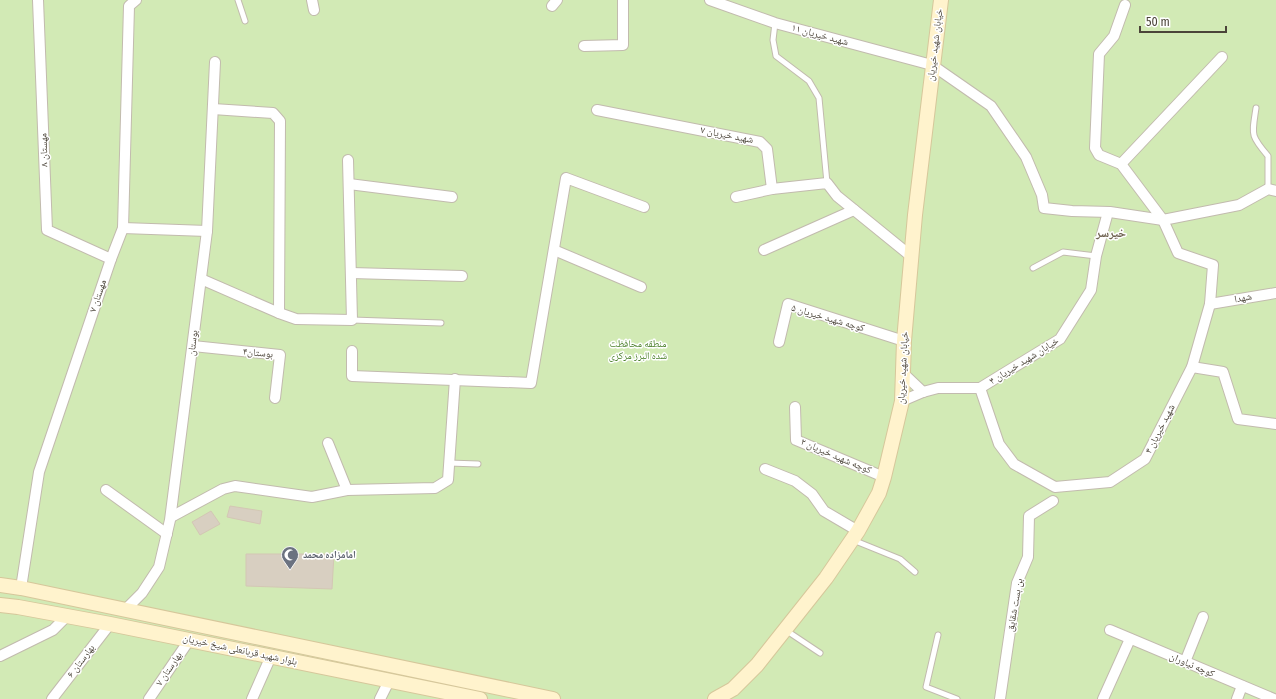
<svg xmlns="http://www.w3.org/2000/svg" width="1276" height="699" font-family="'Fira Sans Condensed','Noto Naskh Arabic',sans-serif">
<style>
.green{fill:#d2eab5}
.building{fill:#d8cfc1;stroke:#d3c7b4}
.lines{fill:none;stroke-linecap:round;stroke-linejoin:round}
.lane-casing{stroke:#c2bbae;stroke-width:7}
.street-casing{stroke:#c2bbae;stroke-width:12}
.secondary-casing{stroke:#d6c79b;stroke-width:16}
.lane{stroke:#fff;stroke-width:5}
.street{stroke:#fff;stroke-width:10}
.secondary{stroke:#fff3cd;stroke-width:14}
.labels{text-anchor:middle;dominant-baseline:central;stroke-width:3;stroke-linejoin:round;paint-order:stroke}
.street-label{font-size:10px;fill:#4b4439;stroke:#fff}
.park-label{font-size:10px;fill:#4a7f2a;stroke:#fff}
.worship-label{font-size:10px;font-weight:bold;fill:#5b616d;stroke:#fff;text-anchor:start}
.quarter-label{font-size:12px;font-weight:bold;fill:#6e6250;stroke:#fff}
</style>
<rect width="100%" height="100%" fill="#f6f3ec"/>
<rect class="green" x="0" y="0" width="1276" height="699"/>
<g class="building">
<polygon points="230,506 262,511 260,524 227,517"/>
<polygon points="211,511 220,524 200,535 192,522"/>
<polygon points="246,554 334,554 332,589 246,586"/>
</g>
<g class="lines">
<defs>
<g id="lane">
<polyline points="238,0 245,21"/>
<polyline points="775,23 773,40 776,56 809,81 819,98 827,183"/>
<path d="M1256,108C1252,135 1250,135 1268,156V189"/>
<polyline points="1033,268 1063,252 1096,256"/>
<polyline points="352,320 441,323"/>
<polyline points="449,463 478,464"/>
<polyline points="853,540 900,559 915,572"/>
<polyline points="787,631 820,653"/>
<polyline points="938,635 926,687 957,699"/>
</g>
<g id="street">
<polyline points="38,0 47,230 111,259"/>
<polyline points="312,0 314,10"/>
<polyline points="710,0 775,23 932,65 991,106 1026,157 1042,195 1044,208 1072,211 1110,212 1163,220 1239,205 1268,189 1276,191"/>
<polyline points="552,6 557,0"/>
<polyline points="584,46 623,45 623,0"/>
<polyline points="213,109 273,113 280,121 279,313"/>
<polyline points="597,110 760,142 767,149 772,189 827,183 837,196 912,257"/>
<polyline points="1121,164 1222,57"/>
<polyline points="349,184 452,197"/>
<polyline points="736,197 772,189"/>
<polyline points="123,228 207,231"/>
<polyline points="554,250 641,287"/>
<polyline points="764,250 854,210"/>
<polyline points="351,273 462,276"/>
<polyline points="201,279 279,313 296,319 352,320 348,160"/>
<polyline points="1210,304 1276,293"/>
<polyline points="779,342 788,304 904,341"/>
<polyline points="193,346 280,355 275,398"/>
<polyline points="352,351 352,376 531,383 566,178 644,207"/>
<polyline points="1192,367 1223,372 1238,419 1276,424"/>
<polyline points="903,373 923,392"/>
<polyline points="980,388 999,444 1014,464 1055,487 1110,482 1145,459 1192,367 1210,304 1213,265 1178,253 1163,220 1121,164 1099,155 1095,148 1099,54 1114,36 1125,5"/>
<polyline points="902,401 923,392 938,388 980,388 1060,339 1091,290 1096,256 1108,212"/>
<polyline points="795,407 796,440 884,477"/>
<polyline points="328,443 347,490"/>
<polyline points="765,469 795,481 812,494 824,511 858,531"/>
<polyline points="106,490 167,534"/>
<polyline points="171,517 223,489 235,486 312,497 347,490 435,488 448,480 455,379"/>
<polyline points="21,588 39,472 111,259 123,228 129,6 136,0"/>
<polyline points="125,610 142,593 159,567 170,520 207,231 215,62"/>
<polyline points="1110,630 1274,699"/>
<polyline points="0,656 53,630 67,616"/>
<polyline points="1185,662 1203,617"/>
<polyline points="52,699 110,624"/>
<polyline points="149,699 190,639"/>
<polyline points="252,699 271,656"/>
<polyline points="380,699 389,681"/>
<polyline points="1000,699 1017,583 1028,557 1029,516 1053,501"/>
<polyline points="1103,699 1130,639"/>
<polyline points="1237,699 1242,686"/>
</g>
<g id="secondary">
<polyline points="0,585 21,588 553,699"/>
<polyline points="0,605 18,607 110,624 480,699"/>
<polyline points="715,699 733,689 757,665 826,578 858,531 879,493 884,477 902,401 904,341 915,215 941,0"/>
</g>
</defs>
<use href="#lane" class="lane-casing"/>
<use href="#street" class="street-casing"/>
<use href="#secondary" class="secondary-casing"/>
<use href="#lane" class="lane"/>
<use href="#street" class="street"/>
<use href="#secondary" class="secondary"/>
</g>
<defs>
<symbol id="mosque-pin" viewBox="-11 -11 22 30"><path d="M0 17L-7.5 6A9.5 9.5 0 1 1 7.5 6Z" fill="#6b7280" stroke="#fff"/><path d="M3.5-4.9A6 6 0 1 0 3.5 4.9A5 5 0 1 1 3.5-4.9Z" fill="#fff"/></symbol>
</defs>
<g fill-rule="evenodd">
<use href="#mosque-pin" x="280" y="545" width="20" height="27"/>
</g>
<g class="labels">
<g class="street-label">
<text transform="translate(820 35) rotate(15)">شهید خیریان ۱۱</text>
<text transform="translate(935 45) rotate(-83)">خیابان شهید خیریان</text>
<text transform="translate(727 135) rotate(11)">شهید خیریان ۷</text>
<text transform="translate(44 150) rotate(-92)">مهستان ۸</text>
<text transform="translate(98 296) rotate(-71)">مهستان ۷</text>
<text transform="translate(1243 298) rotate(-10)">شهدا</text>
<text transform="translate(828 318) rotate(16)">کوچه شهید خیریان ۵</text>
<text transform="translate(193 343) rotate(-83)">بوستان</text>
<text transform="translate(258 353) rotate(6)">بوستان۴</text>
<text transform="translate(1024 361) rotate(-32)">خیابان شهید خیریان ۴</text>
<text transform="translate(903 368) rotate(-87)">خیابان شهید خیریان</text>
<text transform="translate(1160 429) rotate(-63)">شهید خیریان ۴</text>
<text transform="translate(836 456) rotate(23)">کوچه شهید خیریان ۲</text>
<text transform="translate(1015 605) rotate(-80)">بن بست شقایق</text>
<text transform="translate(240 650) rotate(12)">بلوار شهید قربانعلی شیخ خیریان</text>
<text transform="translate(81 661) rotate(-53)">بهارستان ۶</text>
<text transform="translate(1192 665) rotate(23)">کوچه نیاوران</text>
<text transform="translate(169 669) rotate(-56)">بهارستان ۷</text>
</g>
<g class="park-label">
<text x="638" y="344">منطقه محافظت<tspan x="638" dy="12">شده البرز مرکزی</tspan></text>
</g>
<g class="worship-label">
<text x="303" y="555">امامزاده محمد</text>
</g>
<g class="quarter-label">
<text x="1111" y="233">خیرسر</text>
</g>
</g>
<path d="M1140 26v6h86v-6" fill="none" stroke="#4b4439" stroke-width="2"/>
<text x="1146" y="26" font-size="12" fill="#4b4439" stroke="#ffffff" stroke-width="3" paint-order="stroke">50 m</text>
</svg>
